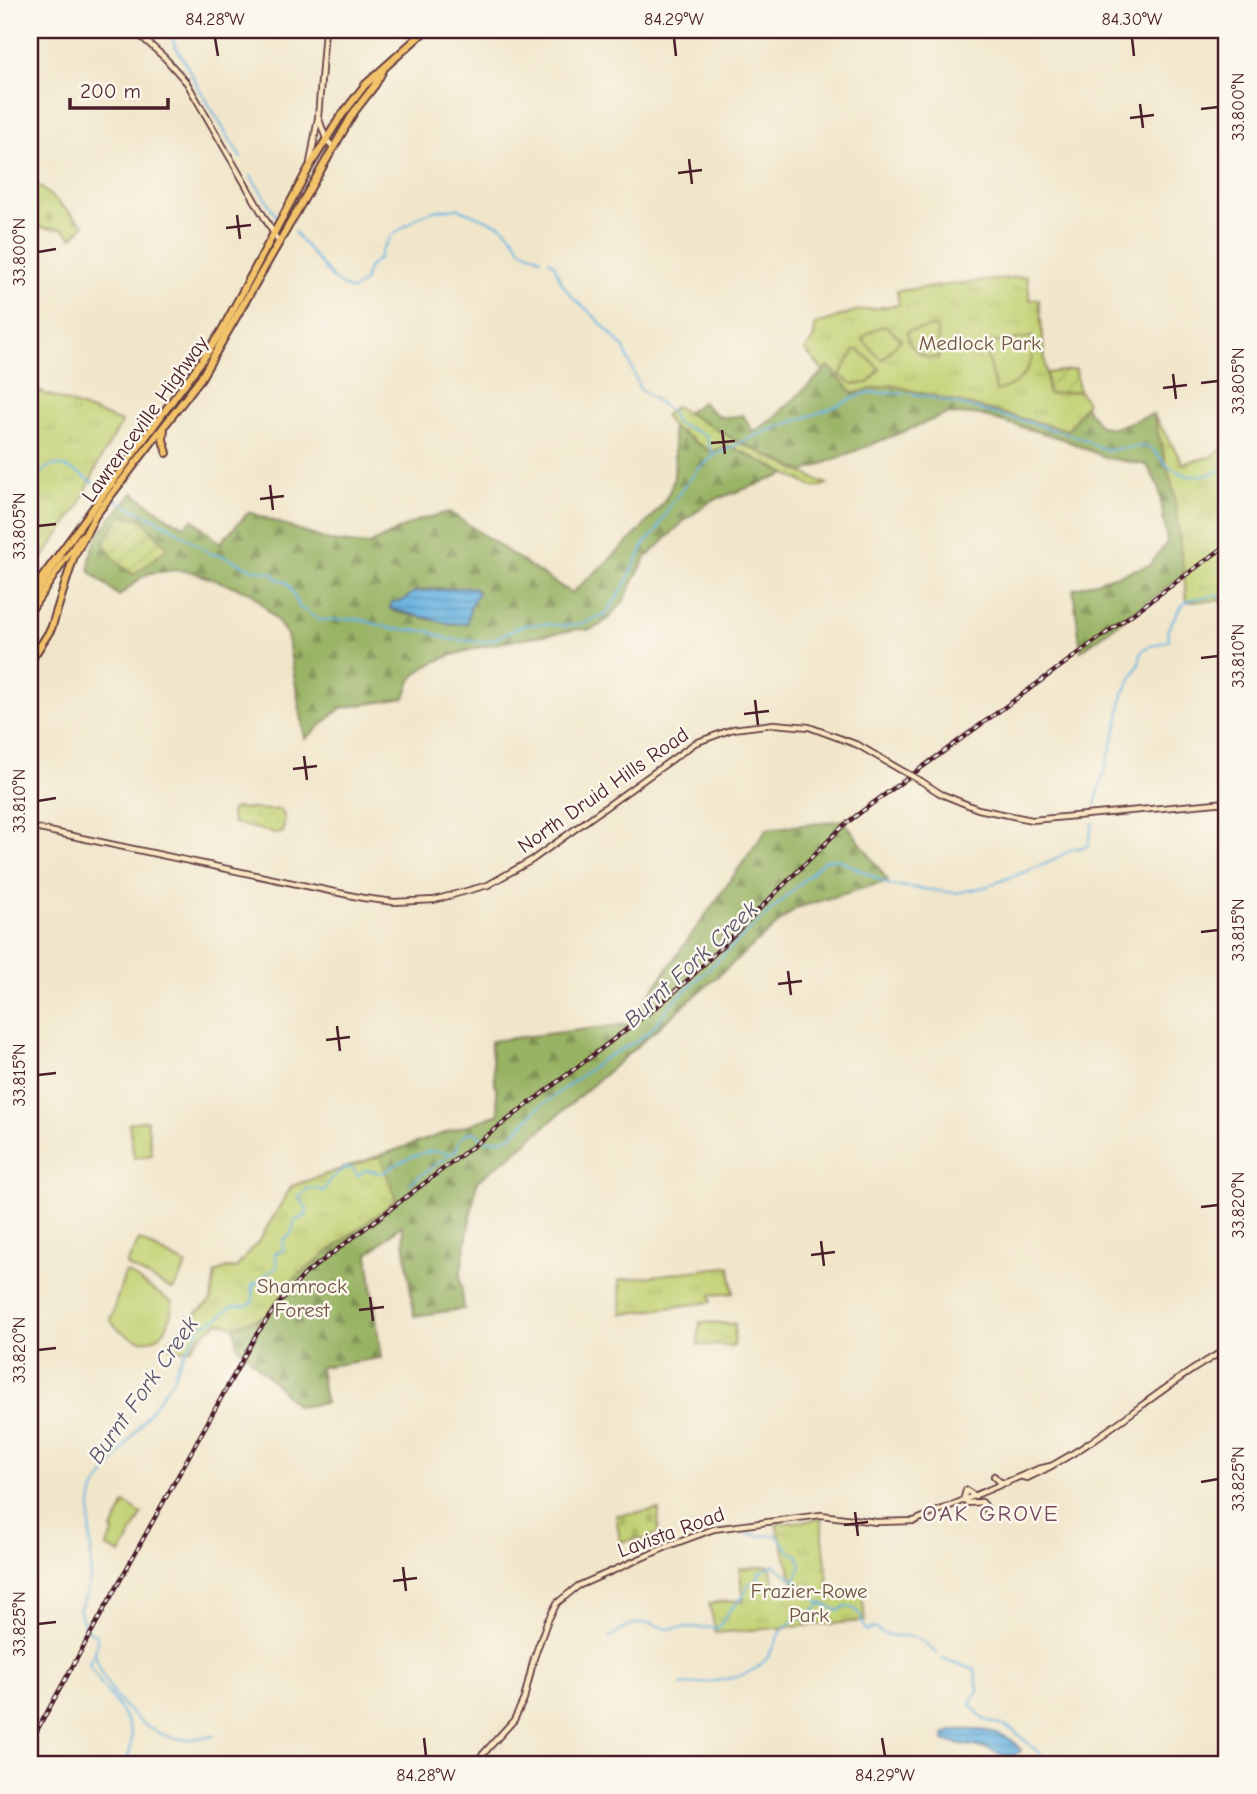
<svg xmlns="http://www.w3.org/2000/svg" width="1257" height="1794" font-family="'Comic Neue',sans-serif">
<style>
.grass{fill:url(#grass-dots);stroke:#86784f;stroke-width:2}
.forest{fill:url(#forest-firs);stroke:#726948;stroke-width:2;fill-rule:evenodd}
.cemetery{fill:url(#cemetery-stones);stroke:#86784f;stroke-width:2}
.park{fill:url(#park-tufts);stroke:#86784f;stroke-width:2}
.garden{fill:url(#garden-furrows);stroke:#86784f;stroke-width:2}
.pitch{fill:#c2d173;stroke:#86784f;stroke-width:2}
.water{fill:url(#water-rules);stroke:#596986;stroke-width:2}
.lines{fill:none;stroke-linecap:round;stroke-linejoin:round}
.stream{stroke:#68b3e1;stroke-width:2}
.secondary-casing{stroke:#633d43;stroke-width:8}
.primary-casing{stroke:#633d43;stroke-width:9}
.highway-casing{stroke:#633d43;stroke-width:10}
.secondary{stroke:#fae7c3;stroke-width:4.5}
.primary{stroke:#f2c36a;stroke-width:5}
.highway{stroke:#f2c36a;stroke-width:6}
.rail-casing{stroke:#4a1f2b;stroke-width:4.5}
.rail{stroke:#fbf7ec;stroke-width:2;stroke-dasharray:5;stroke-linecap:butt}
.secondary-bridge-casing{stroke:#633d43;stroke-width:8;stroke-linecap:butt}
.secondary-bridge{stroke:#fae7c3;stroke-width:4.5}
.ticks{fill:none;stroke:#4a1f2b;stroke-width:2.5}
.labels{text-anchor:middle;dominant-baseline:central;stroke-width:5;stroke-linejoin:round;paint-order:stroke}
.park-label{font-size:21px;fill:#6e5441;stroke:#fbf7ec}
.street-label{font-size:21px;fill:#4a1f2b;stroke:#fbf7ec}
.water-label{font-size:23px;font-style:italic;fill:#54536b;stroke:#fbf7ec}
.neighbourhood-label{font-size:23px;letter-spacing:2px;fill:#74495e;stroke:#fbf7ec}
.neatline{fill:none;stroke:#4a1f2b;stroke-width:2.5}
.ticks-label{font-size:18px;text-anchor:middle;fill:#4a1f2b}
</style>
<defs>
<pattern id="grass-dots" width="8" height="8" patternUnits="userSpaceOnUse" patternTransform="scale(1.75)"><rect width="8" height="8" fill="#c2d173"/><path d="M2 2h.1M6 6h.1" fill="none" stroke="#a8b364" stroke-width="1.8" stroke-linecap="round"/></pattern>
<pattern id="forest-firs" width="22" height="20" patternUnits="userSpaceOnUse" patternTransform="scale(1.75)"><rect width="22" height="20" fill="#99b365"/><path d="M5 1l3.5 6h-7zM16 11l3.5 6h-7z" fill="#7f9153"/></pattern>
<pattern id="cemetery-stones" width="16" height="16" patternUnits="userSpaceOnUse" patternTransform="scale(1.75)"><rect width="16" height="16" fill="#c2d173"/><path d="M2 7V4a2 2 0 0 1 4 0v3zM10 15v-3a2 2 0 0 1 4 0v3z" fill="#a8b364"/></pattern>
<pattern id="park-tufts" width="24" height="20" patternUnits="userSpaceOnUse" patternTransform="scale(1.75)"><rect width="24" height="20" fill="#c2d173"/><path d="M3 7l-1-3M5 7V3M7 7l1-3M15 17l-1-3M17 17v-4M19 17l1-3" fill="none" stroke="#a8b364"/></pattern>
<pattern id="garden-furrows" width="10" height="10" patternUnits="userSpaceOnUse" patternTransform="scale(1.75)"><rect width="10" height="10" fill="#c2d173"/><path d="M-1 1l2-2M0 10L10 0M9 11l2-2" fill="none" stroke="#a8b364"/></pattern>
<pattern id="water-rules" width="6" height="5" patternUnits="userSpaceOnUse" patternTransform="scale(1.75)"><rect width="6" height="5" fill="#68b3e1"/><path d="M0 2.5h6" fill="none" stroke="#5891b7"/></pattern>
</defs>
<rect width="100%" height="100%" fill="#fbf7ec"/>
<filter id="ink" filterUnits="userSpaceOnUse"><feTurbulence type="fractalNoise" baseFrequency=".0143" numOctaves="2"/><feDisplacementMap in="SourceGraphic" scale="14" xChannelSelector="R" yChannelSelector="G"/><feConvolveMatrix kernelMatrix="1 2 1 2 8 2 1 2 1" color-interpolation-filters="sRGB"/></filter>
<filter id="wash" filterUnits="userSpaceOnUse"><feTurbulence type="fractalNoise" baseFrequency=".00686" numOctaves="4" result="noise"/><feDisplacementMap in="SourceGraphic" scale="28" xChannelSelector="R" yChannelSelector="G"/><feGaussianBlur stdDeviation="1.57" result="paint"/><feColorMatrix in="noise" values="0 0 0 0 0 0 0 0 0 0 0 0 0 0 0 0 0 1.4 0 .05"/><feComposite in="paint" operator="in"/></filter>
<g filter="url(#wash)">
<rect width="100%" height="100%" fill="#f1e6ca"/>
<g class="grass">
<polygon points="675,406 737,441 827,484 815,488 728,445 711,452 672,427 664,416"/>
<polygon points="234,808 272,810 280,809 285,817 283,832 278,834 233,823 230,812"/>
</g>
<g class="forest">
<path d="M829,366L853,393L891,385L1068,430L1065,435L1085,406L1100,426L1114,428L1153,414L1174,492L1184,575L1081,651L1073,589L1150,565L1167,542L1159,487L1147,465L1107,458L1063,439L980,415L947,414L803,472L737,441L687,413L702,402C718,418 720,420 743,415L753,432L773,419Z"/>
<path d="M672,427L711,452L728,445L786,474L711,501L683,522L645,559L623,602L610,617L599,626L590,630L580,629C543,636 434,648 413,678C409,683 407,692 405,698L341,708L305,739L287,635L275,618L252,593L192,572L177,570L150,573L142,577L119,596L90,572C85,542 115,513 134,493L169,519L185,526L193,519L220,543L249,512L329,541L369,545L416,521L449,512C490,538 529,568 572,593C599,567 670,513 674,476C676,460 673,442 672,427ZM436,588L478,592L471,605L467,623H447L393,611L414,592Z"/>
<path d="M844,820L888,881L796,908L512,1155L477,1181L460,1276L464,1309L414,1316L402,1225L368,1254L381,1358L320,1367L325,1403L298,1407L237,1345L234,1325L220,1322C207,1328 198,1338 190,1349L176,1350L166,1345L193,1316L211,1301L215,1273L228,1268L235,1269L257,1244L292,1186L499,1114L490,1041L628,1024L767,829Z"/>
</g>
<g class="cemetery">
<polygon points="30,178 84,225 72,238 63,229 43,228 30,220"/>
<polygon points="659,1510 658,1532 646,1541 638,1538 620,1542 616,1515"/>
</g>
<g class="park">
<polygon points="1027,276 1030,300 1039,299 1048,393 1079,391 1087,402 1068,430 891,385 853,393 829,366 823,370 805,351 814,337 815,325 855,311 899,305 897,291"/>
<polygon points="30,390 41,392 122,422 99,462 79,506 30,576"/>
<polygon points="1153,414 1183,463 1210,457 1227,446 1227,611 1221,600 1187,602 1174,492"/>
<polygon points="380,1156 396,1200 297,1276 265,1316 234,1326 219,1322 200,1336 190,1349 176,1350 166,1345 193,1316 211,1301 215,1273 228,1268 235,1269 257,1244 292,1186"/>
<polygon points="730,1266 733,1293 711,1295 711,1302 622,1314 619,1280"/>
<polygon points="700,1322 735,1324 734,1346 698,1345"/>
<polygon points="821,1519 829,1592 862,1589 865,1621 716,1633 709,1603 744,1600 739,1569 770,1566 775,1587 794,1584 776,1524"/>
</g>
<g class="garden">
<polygon points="1076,369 1079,391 1048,394 1046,373"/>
<polygon points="123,515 143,520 168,548 133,575 114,559 103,542"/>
</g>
<g class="pitch">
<polygon points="882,326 887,327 901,339 883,359 881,359 862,339 870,332"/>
<path d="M935,327L937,329L939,357C921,360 908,348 907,331Z"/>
<path d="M1033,337C1035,365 1024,384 996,391L985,347L987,344Z"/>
<polygon points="855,350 859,350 880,369 868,383 853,384 840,375"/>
<polygon points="147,1120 152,1155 134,1158 129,1123"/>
<polygon points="139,1240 187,1265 173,1290 126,1265"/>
<path d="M125,1273H128L173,1303C171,1312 170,1324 164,1331C148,1351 121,1335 110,1320Z"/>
<polygon points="125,1503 142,1514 121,1554 106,1547 114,1532 112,1530"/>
</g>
<g class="water">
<polygon points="469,587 476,589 478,593 471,605 467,623 465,624 447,623 390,609 392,602 402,601 414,592"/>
<path d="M954,1730C977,1729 1009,1729 1021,1751L1009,1758L989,1749L944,1741V1735Z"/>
</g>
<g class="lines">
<g class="stream">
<path d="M169,30C174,48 186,61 193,78L241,158"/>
<polyline points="251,176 277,217"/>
<polyline points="294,232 334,280 350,290 355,289 364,282 368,268 379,258 382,250 391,237"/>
<polyline points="394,234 420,216 433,211 457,208 502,226 514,238 521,249 541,258"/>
<polyline points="549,260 554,264 561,282 573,298 592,314 624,348 640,389 671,412 676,423 707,436 709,446 714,454"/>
<polyline points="1227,380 1224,392 1227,404"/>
<path d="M30,482C37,478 41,472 47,468C61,458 92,481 103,490"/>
<polyline points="112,498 171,527 211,554 224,556 252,569 273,573 278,579 285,581 290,587 299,607 319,620 359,619 393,629 429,631 448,639 480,642 490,641 524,625 546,624 565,626 584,623 607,613 625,585 645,543 656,532 671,504 697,470 715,455 754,436 829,409 866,393 905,393 921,395 1035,424 1084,439 1093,445 1109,450 1145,446 1154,451 1170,468 1188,476 1208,475 1227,468"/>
<path d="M1095,805L1118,722L1123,694L1139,664L1141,653L1145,648L1169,640L1167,631C1185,599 1180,600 1218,595L1227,602"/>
<polyline points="410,1183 449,1155"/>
<polyline points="252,1292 251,1287 255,1283"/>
<polyline points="187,1315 197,1332"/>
<polyline points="734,1531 761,1536 777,1535 789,1551 798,1556 801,1566 795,1579"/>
<path d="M609,1638L630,1625L648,1623L668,1629L686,1627L718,1628C723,1622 726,1613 732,1608C739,1601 745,1596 748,1585L759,1578V1573L773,1565L797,1582L809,1595H813L818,1602L839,1611L845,1606C866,1610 858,1620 867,1631L874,1628C891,1641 900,1632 919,1639C925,1642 931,1649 937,1654"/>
<path d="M95,1652C103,1690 141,1736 182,1739C192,1740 204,1737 214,1736"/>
<polyline points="942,1658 975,1670 978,1690 970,1704 983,1719 1012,1729 1047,1760 1058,1764"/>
<path d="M681,1685C708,1682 750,1681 767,1658C774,1648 777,1635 786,1626C797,1617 812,1614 822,1603"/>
<path d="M125,1764C148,1720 103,1698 89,1663C94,1653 99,1647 96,1635L85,1628L79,1609C102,1576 83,1528 94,1490L173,1379L178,1364L202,1325L217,1319L232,1306H247L253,1302L254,1285L268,1273L277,1268L275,1253L283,1251V1241L291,1234L295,1221L306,1216L307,1209L299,1197L307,1189L313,1188L324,1191L330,1179L347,1167L353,1169L358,1176L365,1170L383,1173C401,1161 428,1145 450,1154L457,1150C458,1140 463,1132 475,1132L485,1141L503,1139L514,1134L537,1109L603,1059L637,1041L650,1031L674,1001L825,860L838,859L890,885L956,893L985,887L1048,863L1072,849L1088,846L1093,822"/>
</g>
</g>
</g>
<g filter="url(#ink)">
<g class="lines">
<defs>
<g id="secondary">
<polyline points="134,30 165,58 187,83 278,241"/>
<polyline points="319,119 326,139 333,147"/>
<polyline points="310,163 318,118 325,30"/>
<polyline points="921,781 941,794 978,809 1032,820 1227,802"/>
<polyline points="30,827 363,898 394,902 434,900 488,885 532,860 695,743 733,729 774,724 809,727 858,745 899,769"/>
<polyline points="994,1476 1000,1482 1007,1483"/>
<path d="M1023,1477L1027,1478C1099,1446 1157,1387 1227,1349"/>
<polyline points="963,1501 966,1490 975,1496"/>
<polyline points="967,1503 982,1502 986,1507 988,1514"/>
<polyline points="474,1764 514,1720 524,1699 534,1658 547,1622 557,1603 578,1586 671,1545 714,1529 821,1515 876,1522 914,1521 1038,1469 1051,1466"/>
</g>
<g id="primary">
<polyline points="30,604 61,556"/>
<polyline points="30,612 81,536"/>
<polyline points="30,739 31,739"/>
</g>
<g id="highway">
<polyline points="164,428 163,440 167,453"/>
<polyline points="30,594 203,359 221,332 311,164 339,119 365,85 426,30"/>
<polyline points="30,662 51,629 74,556 95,516 201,378 354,112 375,85 383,70"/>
</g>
</defs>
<use href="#secondary" class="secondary-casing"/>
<use href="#primary" class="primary-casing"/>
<use href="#highway" class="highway-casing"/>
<use href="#secondary" class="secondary"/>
<use href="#primary" class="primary"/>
<use href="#highway" class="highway"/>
<defs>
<polyline id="rail" points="30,1743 256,1335 276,1307 305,1274 660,1004 690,978 844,825 869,806 1227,545"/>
</defs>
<use href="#rail" class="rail-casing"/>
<use href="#rail" class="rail"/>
<defs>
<polyline id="secondary-bridge" points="899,769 921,781"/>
</defs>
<use href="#secondary-bridge" class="secondary-bridge-casing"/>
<use href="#secondary-bridge" class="secondary-bridge"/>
</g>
</g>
<path class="ticks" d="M215,38L218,56M674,38L676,56M1132,38L1134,56M1140,104L1143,128M1201,109L1218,107M1130,118L1154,115M689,159L692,184M678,173L702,170M237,215L240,239M226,228L251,225M38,252L56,249M1173,374L1176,399M1201,383L1218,381M1163,388L1187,385M722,430L725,454M711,443L735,441M270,485L273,510M260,499L284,496M38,526L56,524M1201,658L1218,656M755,700L758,725M744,714L769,711M304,756L307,780M293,769L317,766M38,801L56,798M1201,932L1218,930M788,971L791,995M778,984L802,981M337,1026L340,1051M326,1040L350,1037M38,1075L56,1073M1201,1207L1218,1205M821,1241L824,1266M811,1255L835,1252M370,1297L373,1321M359,1310L384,1307M38,1350L56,1348M1201,1482L1218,1479M855,1512L858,1536M844,1525L868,1522M403,1567L406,1591M393,1581L417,1578M38,1624L56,1622M424,1738L426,1756M882,1738L885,1756"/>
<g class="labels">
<g class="park-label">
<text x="980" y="343">Medlock Park</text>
<text x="302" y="1286">Shamrock<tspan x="302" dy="24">Forest</tspan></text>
<text x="809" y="1591">Frazier-Rowe<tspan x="809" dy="24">Park</tspan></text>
</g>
<g class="street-label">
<text transform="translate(145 419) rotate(-54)">Lawrenceville Highway</text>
<text transform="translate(603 790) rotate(-35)">North Druid Hills Road</text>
<text transform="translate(671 1532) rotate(-20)">Lavista Road</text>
</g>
<g class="water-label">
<text transform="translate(691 964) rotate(-43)">Burnt Fork Creek</text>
<text transform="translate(143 1390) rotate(-55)">Burnt Fork Creek</text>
</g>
<g class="neighbourhood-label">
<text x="991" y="1513">OAK GROVE</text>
</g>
</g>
<rect width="1257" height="1794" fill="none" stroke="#fbf7ec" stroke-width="77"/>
<path d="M70 98v10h98v-10" fill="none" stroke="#4a1f2b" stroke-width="3.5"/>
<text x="80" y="98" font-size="21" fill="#4a1f2b" stroke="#fbf7ec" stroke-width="5" paint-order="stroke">200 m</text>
<rect x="38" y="38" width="1180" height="1718" class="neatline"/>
<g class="ticks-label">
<text x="215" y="25">84.28°W</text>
<text x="674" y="25">84.29°W</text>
<text x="1132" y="25">84.30°W</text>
<text transform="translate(1238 107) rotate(-90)" y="6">33.800°N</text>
<text transform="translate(19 252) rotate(-90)" y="6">33.800°N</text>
<text transform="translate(1238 381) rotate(-90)" y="6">33.805°N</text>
<text transform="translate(19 526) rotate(-90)" y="6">33.805°N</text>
<text transform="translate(1238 656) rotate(-90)" y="6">33.810°N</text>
<text transform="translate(19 801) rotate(-90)" y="6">33.810°N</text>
<text transform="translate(1238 930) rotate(-90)" y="6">33.815°N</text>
<text transform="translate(19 1075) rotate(-90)" y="6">33.815°N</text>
<text transform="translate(1238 1205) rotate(-90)" y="6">33.820°N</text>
<text transform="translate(19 1350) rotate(-90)" y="6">33.820°N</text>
<text transform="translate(1238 1479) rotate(-90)" y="6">33.825°N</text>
<text transform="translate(19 1624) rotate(-90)" y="6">33.825°N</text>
<text x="426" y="1781">84.28°W</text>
<text x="885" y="1781">84.29°W</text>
</g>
</svg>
